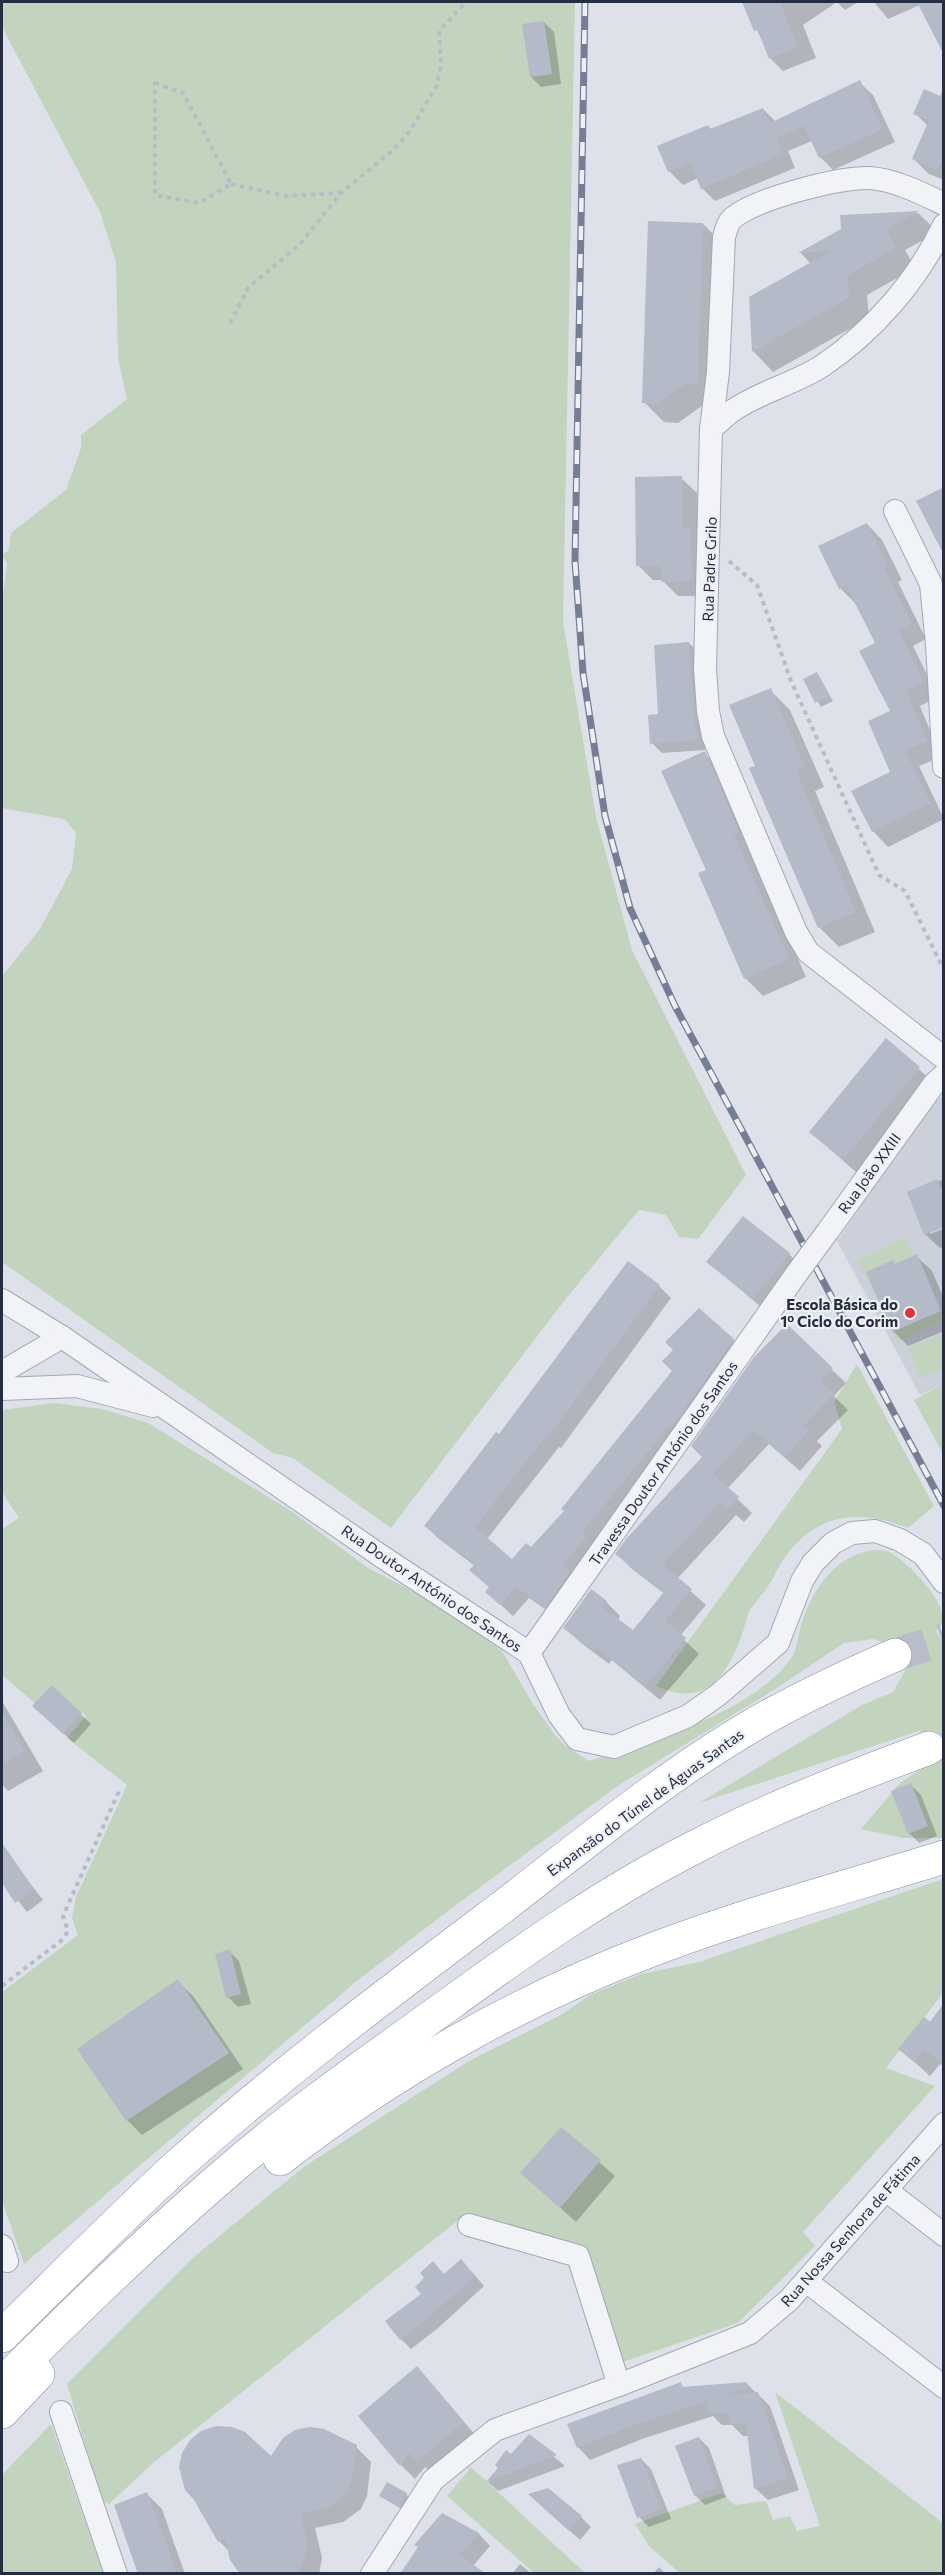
<svg xmlns="http://www.w3.org/2000/svg" width="945" height="2575" font-family="Commissioner,sans-serif">
<style>
.built{fill:#cbd0db}
.green{fill:#c2d4be}
.shadow{fill:#0003}
.building{fill:#b4bac7}
.lines{fill:none;stroke-linecap:round;stroke-linejoin:round}
.motorway-tunnel{stroke:#b9bdc8;stroke-width:33;stroke-dasharray:33 16;stroke-linecap:butt}
.minor-casing{stroke:#a3a7b4;stroke-width:24}
.motorway-casing{stroke:#848da1;stroke-width:34}
.path{stroke:#b8bcc4;stroke-width:4;stroke-dasharray:4.5 4.5;stroke-linecap:butt}
.minor{stroke:#f1f3f7;stroke-width:22}
.motorway{stroke:#fff;stroke-width:33}
.rail-casing{stroke:#757e94;stroke-width:7}
.rail{stroke:#edf0f7;stroke-width:4.5;stroke-dasharray:14;stroke-linecap:butt}
.minor-bridge-casing{stroke:#a3a7b4;stroke-width:24;stroke-linecap:butt}
.minor-bridge{stroke:#f1f3f7;stroke-width:22}
.poi-dot{fill:#dd343f;stroke:#edf0f7;stroke-width:2}
.labels{text-anchor:middle;dominant-baseline:central;stroke-width:4.5;stroke-linejoin:round;paint-order:stroke}
.street-label{font-size:15px;fill:#252d42;stroke:#edf0f7}
.poi-label{font-size:15px;font-weight:bold;fill:#252d42;stroke:#edf0f7;text-anchor:end}
</style>
<rect width="100%" height="100%" fill="#dee1e9"/>
<polygon class="built" points="943,1096 943,1384 920,1395 837,1241 931,1103"/>
<g class="green">
<polygon points="2,2 575,2 563,622 596,817 632,950 746,1175 698,1239 679,1237 666,1215 639,1210 564,1301 391,1528 293,1458 273,1453 2,1262 2,976 40,929 72,869 76,832 64,819 2,808 2,601 7,564 2,555 9,550 11,533 66,490 81,448 81,435 127,399 118,358 116,262 100,212 2,27"/>
<polygon points="904,1237 943,1316 943,1320 899,1343 858,1260"/>
<polygon points="942,1334 943,1368 922,1379 908,1348"/>
<path d="M857,1364L934,1506L908,1528C857,1509 817,1512 783,1560C777,1569 773,1579 767,1588C762,1595 755,1602 750,1610C746,1619 744,1630 740,1640C724,1681 702,1707 656,1686L842,1429L834,1402Z"/>
<polygon points="943,1384 943,1454 914,1400"/>
<path d="M54,1403L102,1409L148,1423L294,1513L368,1568L450,1610L502,1651L533,1704L555,1735L564,1745L589,1761C652,1740 752,1714 792,1657C797,1649 798,1636 801,1626C809,1599 824,1572 849,1558C860,1552 877,1547 889,1552C906,1560 945,1600 943,1620C943,1624 939,1628 936,1631L944,1644L943,1838H903L861,1829L900,1783L935,1760L928,1735L919,1731L699,1803L862,1705L893,1692L908,1665L903,1649L873,1639L844,1643L777,1688L619,1785L448,1911L358,1980L24,2264L2,2200V1992L78,1935L72,1918L76,1897L127,1785L67,1738L86,1716L52,1686L36,1704L2,1675V1529L19,1518L2,1492V1410Z"/>
<polygon points="943,1879 943,1993 886,2068 935,2086 803,2232 815,2246 738,2323 620,2363 589,2257 466,2214 153,2463 109,2504 102,2501 67,2384 195,2256 305,2166 469,2061 561,2015 590,1995 641,1974 699,1962"/>
<polygon points="775,2392 943,2523 943,2573 680,2573 649,2546 635,2524 722,2493 735,2505 766,2501 773,2520 790,2516 797,2531 820,2526"/>
<polygon points="51,2424 103,2573 2,2573 2,2475"/>
<polygon points="471,2467 585,2573 534,2573 447,2496"/>
</g>
<g class="shadow">
<polygon points="744,2 858,2 845,10 837,2 803,25 816,58 783,71 770,58"/>
<polygon points="874,2 944,2 944,51 920,5 888,19"/>
<polygon points="544,22 554,32 561,84 541,87 531,77"/>
<polygon points="859,82 873,95 895,142 833,170 820,157 812,141 788,151 795,168 715,201 702,188 698,178 683,185 669,171 659,147 708,126 712,130 763,109 776,122"/>
<polygon points="944,99 944,180 929,174 914,159 928,126 915,113"/>
<polygon points="918,213 938,232 905,250 915,268 867,295 869,318 773,372 754,352 751,297 811,264 801,253 843,230 842,217"/>
<polygon points="703,224 723,244 706,403 678,423 664,422 644,402"/>
<polygon points="681,478 697,493 697,536 707,596 678,596 662,580 653,580 638,565"/>
<polygon points="867,524 882,540 902,580 898,582 926,639 913,646 938,697 920,706 941,757 919,766 944,819 888,847 873,831 892,773 892,712 877,643 855,603 840,588"/>
<polygon points="689,643 699,653 705,750 662,753 652,743 660,716"/>
<polygon points="817,674 833,701 821,707 805,680"/>
<polygon points="770,690 790,710 824,787 815,791 875,932 839,947 819,927 757,767"/>
<polygon points="704,753 722,771 751,852 806,977 763,996 745,978"/>
<polygon points="887,1040 934,1083 858,1174 811,1132"/>
<polygon points="944,1179 944,1226 930,1231 930,1234 944,1229 944,1247 940,1248 925,1234 909,1192"/>
<polygon points="789,1254 804,1269 768,1313 708,1262"/>
<polygon points="916,1256 932,1271 944,1299 944,1331 908,1346 893,1331 896,1265"/>
<polygon points="628,1263 659,1286 671,1298 561,1448 559,1447 487,1539 512,1561 531,1549 565,1512 674,1371 675,1350 733,1340 745,1352 558,1618 529,1598 513,1616 487,1592 490,1588 475,1566 438,1538 426,1526 499,1436"/>
<polygon points="831,1369 846,1383 834,1396 848,1410 817,1441 822,1446 800,1471 769,1444 727,1489 752,1513 744,1522 736,1515 677,1579 706,1605 680,1636 699,1654 660,1700 612,1660 609,1664 580,1642 565,1628 606,1602 620,1616 618,1620 633,1632 665,1594 632,1569 617,1554 704,1457"/>
<polygon points="52,1687 91,1724 74,1743 44,1716"/>
<polygon points="2,1701 43,1771 8,1791 2,1784"/>
<polygon points="911,1785 921,1795 937,1836 919,1843 909,1833"/>
<polygon points="12,1860 43,1900 27,1912 2,1880 2,1869"/>
<polygon points="229,1951 239,1961 251,2004 238,2007 228,1997"/>
<polygon points="177,1981 193,1996 243,2069 142,2135 127,2120"/>
<polygon points="944,2006 944,2066 940,2064 930,2076 900,2049 930,2024"/>
<polygon points="561,2129 615,2176 576,2222 522,2173"/>
<polygon points="471,2271 484,2286 437,2329 411,2349 401,2339 423,2294 445,2275"/>
<polygon points="431,2383 477,2437 433,2475 425,2467 415,2479 401,2465"/>
<polygon points="746,2383 770,2406 799,2490 768,2500 755,2488 749,2436 743,2436 732,2425 722,2425 713,2416 642,2439 590,2460 578,2447 680,2384 685,2388"/>
<polygon points="529,2436 565,2466 498,2491 488,2482"/>
<polygon points="699,2438 709,2448 726,2497 705,2505 695,2495"/>
<polygon points="356,2447 371,2462 367,2496 361,2509 343,2522 315,2528 322,2558 319,2574 242,2574 229,2551 219,2541 271,2458"/>
<polygon points="641,2459 651,2469 671,2519 649,2527 639,2517"/>
<polygon points="147,2494 162,2509 185,2574 139,2574"/>
<polygon points="406,2494 410,2499 404,2511 381,2496"/>
<polygon points="540,2504 581,2517 591,2527 580,2540"/>
<polygon points="443,2514 479,2534 490,2546 473,2566 402,2574"/>
<polygon points="520,2564 532,2574 512,2574"/>
<polygon points="659,2567 666,2574 653,2574"/>
</g>
<g class="building">
<polygon points="742,2 780,2 798,47 769,59 758,30 754,31"/>
<polygon points="917,2 944,2 944,55"/>
<polygon points="544,21 552,74 530,77 522,24"/>
<polygon points="860,80 883,129 819,158 804,126 776,138 783,154 701,189 690,163 668,172 657,146 708,125 710,129 763,108 770,123"/>
<polygon points="944,87 944,156 937,170 912,159 929,120 913,114 924,89 940,96"/>
<polygon points="919,211 886,229 896,248 848,275 849,298 752,352 749,297 831,251 798,253 841,229 840,215"/>
<polygon points="648,221 703,223 698,384 686,383 658,403 642,403"/>
<polygon points="682,476 683,528 691,528 692,581 661,582 661,566 636,566 635,477"/>
<polygon points="944,487 944,555 916,501"/>
<polygon points="867,523 888,565 884,567 912,624 899,631 924,682 906,691 927,741 905,751 931,803 872,832 851,791 890,772 868,721 890,711 859,651 875,643 846,585 839,589 818,546"/>
<polygon points="689,642 696,740 650,744 648,715 658,714 654,645"/>
<polygon points="817,672 830,696 815,703 803,679"/>
<polygon points="771,688 805,767 796,771 856,912 818,928 749,768 755,766 729,705"/>
<polygon points="705,751 739,832 734,834 789,959 744,979 698,873 706,870 661,771"/>
<polygon points="886,1038 920,1067 843,1160 809,1132"/>
<polygon points="937,1179 944,1195 944,1227 924,1235 907,1192"/>
<polygon points="743,1216 790,1253 753,1299 706,1262"/>
<polygon points="917,1254 941,1311 892,1332 866,1272 893,1260 895,1264"/>
<polygon points="628,1261 660,1285 548,1437 546,1436 475,1527 512,1559 526,1543 531,1547 564,1511 561,1509 672,1371 662,1361 673,1350 665,1342 699,1308 734,1339 671,1428 669,1426 582,1532 587,1536 562,1565 569,1570 569,1573 545,1607 516,1587 500,1605 485,1592 489,1587 469,1570 475,1564 424,1526 496,1432 499,1434"/>
<polygon points="787,1324 833,1368 820,1381 834,1394 803,1426 809,1430 785,1457 753,1430 713,1474 739,1497 728,1509 720,1502 663,1565 692,1589 665,1621 686,1638 645,1687 596,1647 594,1651 563,1628 591,1589 607,1601 602,1607 633,1630 664,1592 615,1554 627,1538 702,1457 691,1446 754,1357"/>
<polygon points="52,1685 82,1713 63,1734 32,1706"/>
<polygon points="2,1712 25,1751 2,1765"/>
<polygon points="911,1783 928,1826 908,1834 891,1791"/>
<polygon points="2,1843 34,1889 15,1903 2,1883"/>
<polygon points="230,1949 241,1994 226,1998 215,1954"/>
<polygon points="178,1979 229,2053 126,2121 77,2049"/>
<polygon points="944,2003 944,2065 924,2050 914,2062 898,2049 924,2017 930,2022"/>
<polygon points="561,2127 601,2160 560,2208 520,2173"/>
<polygon points="461,2259 475,2276 427,2319 400,2340 385,2321 421,2294 415,2287 424,2278 420,2273 433,2261 444,2274"/>
<polygon points="417,2366 464,2422 417,2462 410,2453 400,2466 358,2416"/>
<polygon points="681,2382 682,2387 747,2382 748,2388 726,2395 758,2392 788,2478 754,2489 746,2424 729,2424 728,2413 708,2413 707,2401 629,2427 577,2448 567,2424"/>
<polygon points="216,2426 232,2427 245,2432 271,2456 283,2438 295,2430 310,2427 324,2429 357,2445 352,2481 346,2494 328,2508 301,2514 307,2541 306,2555 300,2568 294,2574 240,2574 230,2560 225,2538 218,2542 194,2500 185,2490 179,2467 182,2453 190,2440 201,2431"/>
<polygon points="529,2434 557,2455 486,2482 498,2468 495,2465 506,2450 511,2454"/>
<polygon points="699,2437 717,2487 694,2496 675,2446"/>
<polygon points="641,2458 662,2509 637,2518 617,2465"/>
<polygon points="387,2482 407,2493 399,2507 379,2496"/>
<polygon points="548,2488 582,2516 569,2531 528,2494"/>
<polygon points="147,2492 171,2555 176,2574 138,2574 114,2505"/>
<polygon points="442,2513 479,2533 460,2555 486,2574 400,2574 418,2547 414,2545"/>
</g>
<g class="lines">
<polyline class="motorway-tunnel" points="895,1655 944,1639"/>
<defs>
<g id="minor">
<path d="M944,204C921,193 895,180 870,178C839,177 759,198 734,217C728,221 726,230 724,237L718,372L711,429L705,669L708,711L713,736L796,932L808,952L944,1058"/>
<path d="M711,429C718,423 725,416 732,411C759,392 794,384 822,366C874,331 917,281 944,225"/>
<polyline points="895,511 931,584 937,645 944,767"/>
<polyline points="828,1231 934,1084 944,1075"/>
<polyline points="2,1300 62,1337 384,1558 529,1653 559,1715 577,1739 614,1747 688,1716 718,1695 778,1643 802,1581 813,1563 833,1543 852,1533 875,1531 900,1540 923,1554 944,1582"/>
<polyline points="2,1372 62,1337"/>
<polyline points="2,1389 77,1386 153,1406"/>
<polyline points="529,1653 797,1273"/>
<polyline points="886,2190 944,2235"/>
<polyline points="469,2225 578,2256 619,2385"/>
<polyline points="2,2246 7,2261"/>
<polyline points="806,2281 944,2387"/>
<polyline points="61,2412 116,2574"/>
<polyline points="372,2574 433,2480 495,2430 619,2385 750,2333 789,2300 944,2124"/>
</g>
<g id="motorway">
<path d="M280,2159C392,2072 521,1999 654,1949C749,1913 847,1887 944,1857"/>
<path d="M2,2336C60,2279 117,2221 177,2166C280,2074 391,1991 501,1908C583,1845 664,1777 753,1725C799,1698 847,1676 895,1655"/>
<path d="M2,2384C74,2312 148,2240 226,2173C296,2112 373,2059 448,2005C526,1948 607,1892 693,1848C769,1808 849,1778 929,1748"/>
<polyline points="2,2412 38,2374"/>
</g>
</defs>
<use href="#minor" class="minor-casing"/>
<use href="#motorway" class="motorway-casing"/>
<g class="path">
<polygon points="155,83 183,93 231,184 199,203 155,195"/>
<polyline points="231,184 285,196 340,193"/>
<polyline points="230,323 248,288 300,244 341,193 392,151 410,131 437,85 441,65 439,31 466,2"/>
<polyline points="729,561 757,585 791,681 879,875 905,891 944,970"/>
<polyline points="2,1986 63,1939 68,1931 63,1916 120,1789"/>
</g>
<use href="#minor" class="minor"/>
<use href="#motorway" class="motorway"/>
<defs>
<polyline id="rail" points="585,2 575,561 583,673 605,816 630,908 675,1006 944,1506"/>
</defs>
<use href="#rail" class="rail-casing"/>
<use href="#rail" class="rail"/>
<defs>
<polyline id="minor-bridge" points="797,1273 828,1231"/>
</defs>
<use href="#minor-bridge" class="minor-bridge-casing"/>
<use href="#minor-bridge" class="minor-bridge"/>
</g>
<circle class="poi-dot" cx="910" cy="1313" r="6"/>
<g class="labels">
<g class="street-label">
<text transform="translate(709 569) rotate(-88)">Rua Padre Grilo</text>
<text transform="translate(869 1173) rotate(-54)">Rua João XXIII</text>
<text transform="translate(663 1463) rotate(-55)">Travessa Doutor António dos Santos</text>
<text transform="translate(432 1588) rotate(34)">Rua Doutor António dos Santos</text>
<text transform="translate(645 1802) rotate(-36)">Expansão do Túnel de Águas Santas</text>
<text transform="translate(850 2230) rotate(-48)">Rua Nossa Senhora de Fátima</text>
</g>
<g class="poi-label">
<text x="898" y="1304">Escola Básica do<tspan x="898" dy="17">1º Ciclo do Corim</tspan></text>
</g>
</g>
<rect width="945" height="2575" fill="none" stroke="#252d42" stroke-width="6"/>
</svg>
